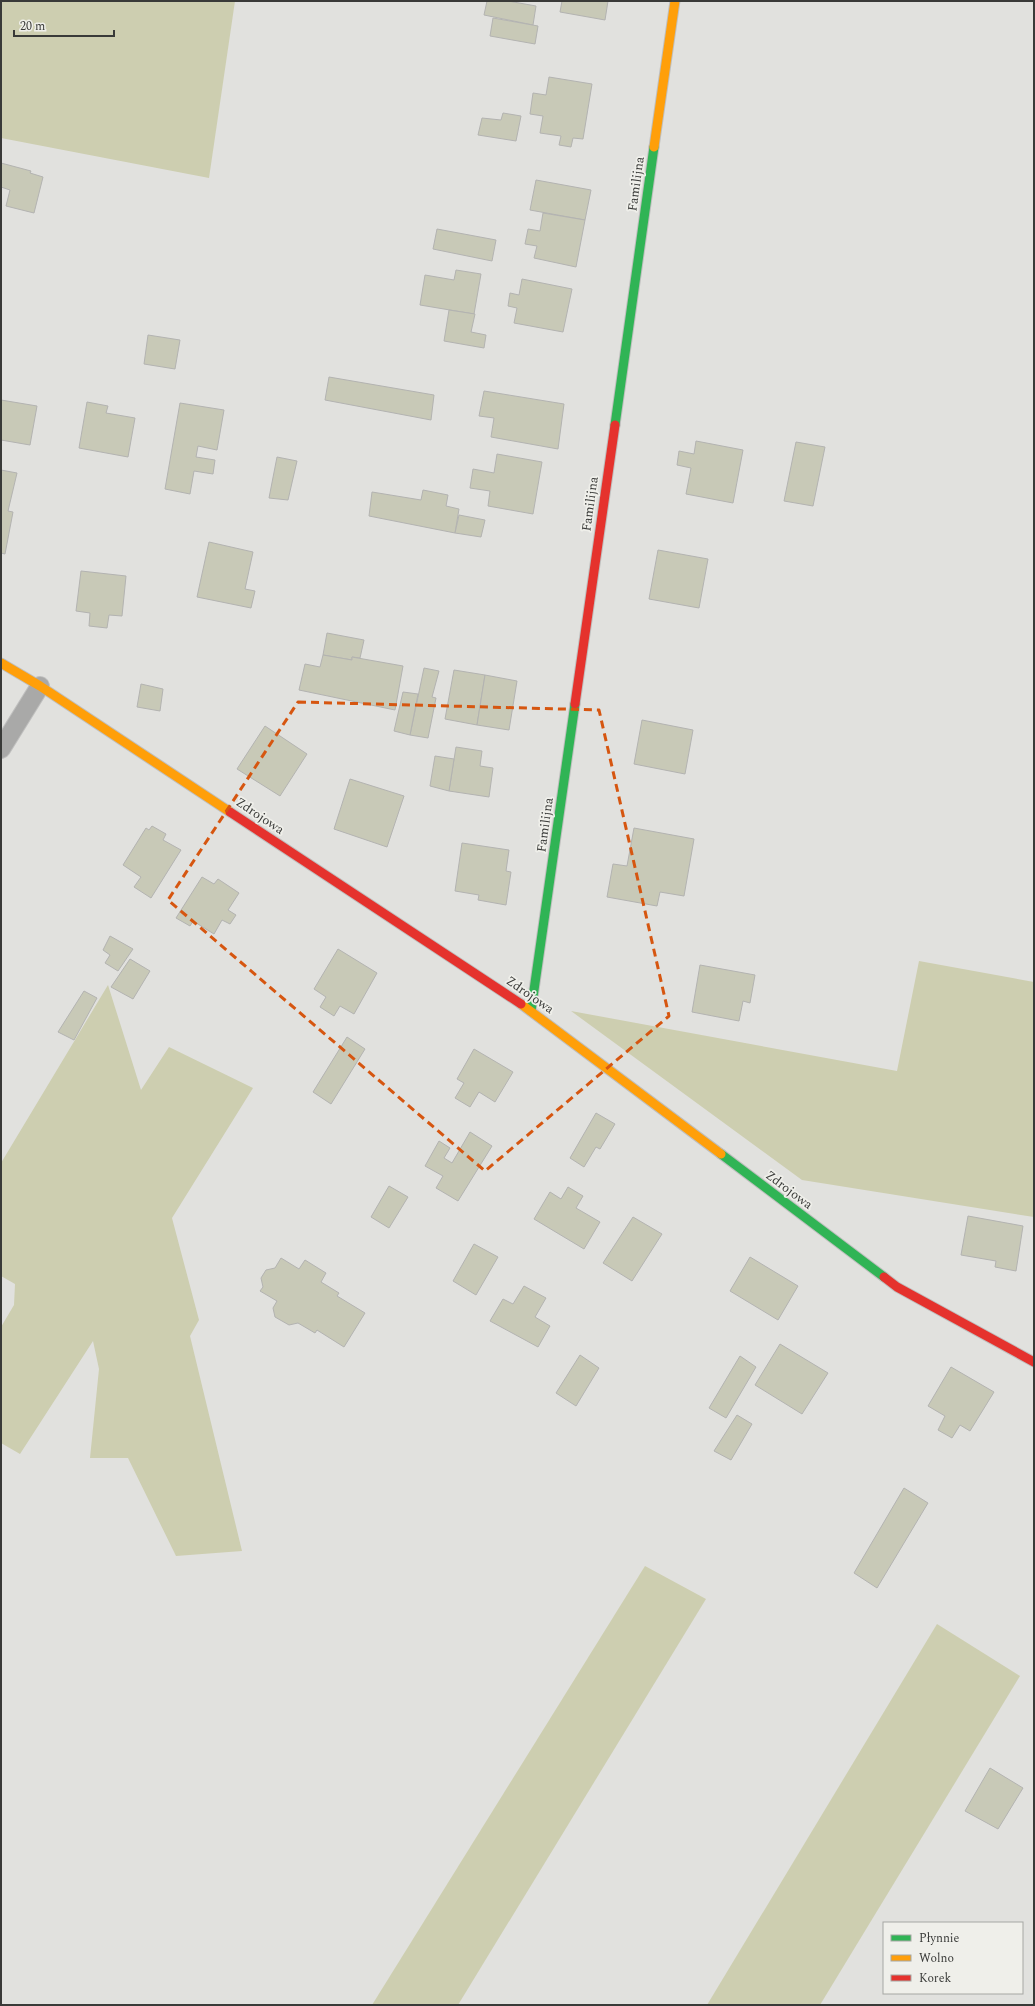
<svg xmlns="http://www.w3.org/2000/svg" width="1035" height="2006" font-family="Spectral,serif">
<style>
.green{fill:#cdceb0}
.building{fill:#c8c9b7;stroke:#b3b3b1}
.lines{fill:none;stroke-linecap:round;stroke-linejoin:round}
.lane-casing{stroke:#bfbfbe;stroke-width:20}
.fast-casing{stroke:#bfbfbe;stroke-width:11}
.slow-casing{stroke:#bfbfbe;stroke-width:11}
.jam-casing{stroke:#bfbfbe;stroke-width:11}
.lane{stroke:#a9a9a8;stroke-width:18}
.fast{stroke:#30b455;stroke-width:9}
.slow{stroke:#ff9f0a;stroke-width:9}
.jam{stroke:#e5322d;stroke-width:9}
.marked{fill:none;stroke:#d65610;stroke-width:3;stroke-dasharray:8 5;stroke-linejoin:round}
.labels{text-anchor:middle;dominant-baseline:central;stroke-width:3.5;stroke-linejoin:round;paint-order:stroke}
.street-label{font-size:13px;fill:#393a38;stroke:#efefea}
</style>
<rect width="100%" height="100%" fill="#e1e1de"/>
<g class="green">
<polygon points="1,1 235,1 209,178 1,138"/>
<polygon points="919,961 1034,982 1034,1217 802,1180 571,1011 897,1071"/>
<polygon points="108,985 141,1090 169,1047 253,1088 172,1218 199,1320 190,1336 242,1551 176,1556 128,1458 90,1458 99,1369 93,1341 20,1454 1,1443 1,1327 14,1305 15,1284 1,1276 1,1163"/>
<polygon points="645,1566 706,1599 458,2005 372,2005"/>
<polygon points="937,1624 1020,1676 820,2005 707,2005"/>
</g>
<g class="building">
<polygon points="487,1 508,1 536,6 533,25 484,15"/>
<polygon points="562,1 608,1 605,20 560,12"/>
<polygon points="493,18 538,26 535,44 490,36"/>
<polygon points="549,77 592,84 583,139 573,138 571,147 559,145 561,136 540,133 543,116 530,114 533,93 546,95"/>
<polygon points="503,113 521,116 516,141 478,135 482,118 501,120"/>
<polygon points="1,163 31,171 30,173 43,177 34,213 6,206 10,190 1,187"/>
<polygon points="536,180 591,190 585,220 530,210"/>
<polygon points="543,213 585,220 576,267 534,258 537,246 525,244 528,229 540,231"/>
<polygon points="437,229 496,240 492,261 433,249"/>
<polygon points="456,270 481,274 474,314 420,305 425,275 454,280"/>
<polygon points="522,279 572,289 563,332 514,323 517,308 508,306 510,293 519,295"/>
<polygon points="449,310 475,314 471,332 486,335 484,348 444,341"/>
<polygon points="148,335 180,340 175,369 144,364"/>
<polygon points="329,377 434,395 431,420 325,400"/>
<polygon points="484,391 564,404 558,449 491,437 494,418 479,416"/>
<polygon points="1,400 37,406 30,445 1,440"/>
<polygon points="87,402 108,406 106,413 135,418 128,457 79,448"/>
<polygon points="180,403 224,410 217,450 198,446 196,457 215,460 213,474 194,471 190,494 165,489"/>
<polygon points="696,441 743,450 733,503 686,494 691,468 677,465 679,451 694,454"/>
<polygon points="796,442 825,447 813,506 784,501"/>
<polygon points="497,454 542,462 533,514 488,506 490,491 470,488 473,469 494,473"/>
<polygon points="277,457 297,461 288,500 269,498"/>
<polygon points="1,470 17,473 8,511 13,512 5,554 1,553"/>
<polygon points="423,490 448,495 446,506 459,509 455,533 369,516 372,492 421,500"/>
<polygon points="459,515 485,520 481,537 455,533"/>
<polygon points="209,542 253,552 245,589 255,591 251,608 197,597"/>
<polygon points="658,550 708,559 699,608 649,599"/>
<polygon points="81,571 126,576 122,616 109,615 107,628 89,626 90,613 76,611"/>
<polygon points="327,633 364,640 360,658 352,657 352,660 323,655"/>
<polygon points="323,655 352,660 352,657 403,666 395,710 299,690 305,664 320,667"/>
<polygon points="424,668 439,671 432,697 436,698 428,738 410,735"/>
<polygon points="454,670 485,675 477,725 445,719"/>
<polygon points="485,675 517,681 509,730 477,725"/>
<polygon points="141,684 163,689 160,711 137,707"/>
<polygon points="403,692 418,694 410,735 394,731"/>
<polygon points="642,720 693,730 685,774 634,764"/>
<polygon points="265,726 307,754 280,796 237,769"/>
<polygon points="456,747 482,751 480,766 493,768 489,797 449,791"/>
<polygon points="435,756 454,759 449,791 430,786"/>
<polygon points="350,779 404,796 387,847 334,829"/>
<polygon points="152,826 166,834 163,840 181,850 151,898 134,887 141,877 123,865 146,828 149,830"/>
<polygon points="634,828 694,839 684,896 660,892 657,906 607,897 613,864 627,866"/>
<polygon points="462,843 509,850 506,871 511,872 506,905 478,900 479,895 455,891"/>
<polygon points="202,877 214,884 218,879 239,893 228,910 236,915 230,924 222,920 214,934 193,921 190,926 176,918"/>
<polygon points="110,936 133,949 118,971 105,963 110,955 103,950"/>
<polygon points="338,949 377,973 354,1014 340,1006 334,1016 320,1007 326,997 314,989"/>
<polygon points="130,959 150,971 133,999 111,987"/>
<polygon points="700,965 755,975 750,1003 743,1001 739,1021 692,1012"/>
<polygon points="84,991 97,998 74,1040 58,1032"/>
<polygon points="347,1037 365,1049 331,1104 313,1092"/>
<polygon points="474,1049 513,1072 495,1102 479,1092 470,1107 455,1098 464,1083 457,1079"/>
<polygon points="596,1113 615,1124 600,1149 596,1147 584,1167 570,1158"/>
<polygon points="470,1132 492,1146 458,1201 436,1188 443,1176 425,1166 439,1141 450,1148 444,1158 452,1163"/>
<polygon points="389,1186 408,1197 389,1228 371,1217"/>
<polygon points="568,1187 583,1196 576,1208 600,1222 584,1249 534,1219 550,1192 561,1199"/>
<polygon points="968,1216 1023,1226 1016,1271 995,1267 996,1261 961,1255"/>
<polygon points="633,1217 662,1234 632,1281 603,1263"/>
<polygon points="474,1244 498,1257 476,1295 453,1281"/>
<polygon points="750,1257 798,1286 778,1320 730,1291"/>
<polygon points="281,1258 299,1269 305,1260 326,1273 321,1282 339,1293 337,1296 365,1313 344,1347 317,1330 315,1333 298,1323 289,1325 275,1317 273,1308 277,1301 260,1291 263,1287 261,1278 266,1270 275,1268"/>
<polygon points="524,1286 546,1298 535,1317 550,1326 538,1347 490,1321 503,1299 513,1304"/>
<polygon points="780,1344 828,1373 802,1414 755,1385"/>
<polygon points="580,1355 599,1368 576,1406 556,1393"/>
<polygon points="740,1356 756,1367 726,1418 709,1408"/>
<polygon points="951,1367 994,1392 970,1431 960,1425 952,1438 938,1430 945,1416 928,1406"/>
<polygon points="737,1415 752,1424 731,1460 714,1451"/>
<polygon points="904,1488 928,1503 877,1588 854,1573"/>
<polygon points="990,1768 1023,1788 998,1829 965,1811"/>
</g>
<g class="lines">
<defs>
<polyline id="lane" points="1,749 40,686"/>
<g id="fast">
<polyline points="615,425 654,147"/>
<polyline points="531,1011 575,704"/>
<polyline points="721,1154 884,1277"/>
</g>
<g id="slow">
<polyline points="654,147 675,1"/>
<polyline points="1,663 40,686 230,812"/>
<polyline points="521,1004 721,1154"/>
</g>
<g id="jam">
<polyline points="575,704 615,425"/>
<polyline points="230,812 521,1004"/>
<polyline points="884,1277 897,1287 1034,1362"/>
</g>
</defs>
<use href="#lane" class="lane-casing"/>
<use href="#fast" class="fast-casing"/>
<use href="#slow" class="slow-casing"/>
<use href="#jam" class="jam-casing"/>
<use href="#lane" class="lane"/>
<use href="#fast" class="fast"/>
<use href="#slow" class="slow"/>
<use href="#jam" class="jam"/>
</g>
<path class="marked" d="M298,702L599,710L669,1016L485,1171L168,900Z"/>
<g class="labels">
<g class="street-label">
<text transform="translate(636 184) rotate(-82)">Familijna</text>
<text transform="translate(590 504) rotate(-82)">Familijna</text>
<text transform="translate(260 816) rotate(34)">Zdrojowa</text>
<text transform="translate(545 825) rotate(-82)">Familijna</text>
<text transform="translate(530 995) rotate(35)">Zdrojowa</text>
<text transform="translate(789 1190) rotate(37)">Zdrojowa</text>
</g>
</g>
<rect width="1035" height="2006" fill="none" stroke="#393a38" stroke-width="4"/>
<rect x="883" y="1922" width="140" height="72" fill="#efefea" stroke="#a6a7a3"/>
<rect x="891" y="1935" width="20" height="6" fill="#30b455" stroke="#a6a7a3"/>
<text x="919" y="1942" font-size="12" fill="#393a38">Płynnie</text>
<rect x="891" y="1955" width="20" height="6" fill="#ff9f0a" stroke="#a6a7a3"/>
<text x="919" y="1962" font-size="12" fill="#393a38">Wolno</text>
<rect x="891" y="1975" width="20" height="6" fill="#e5322d" stroke="#a6a7a3"/>
<text x="919" y="1982" font-size="12" fill="#393a38">Korek</text>
<path d="M14 30v6h100v-6" fill="none" stroke="#393a38" stroke-width="2"/>
<text x="20" y="30" font-size="12" fill="#393a38" stroke="#efefea" stroke-width="3" paint-order="stroke">20 m</text>
</svg>
